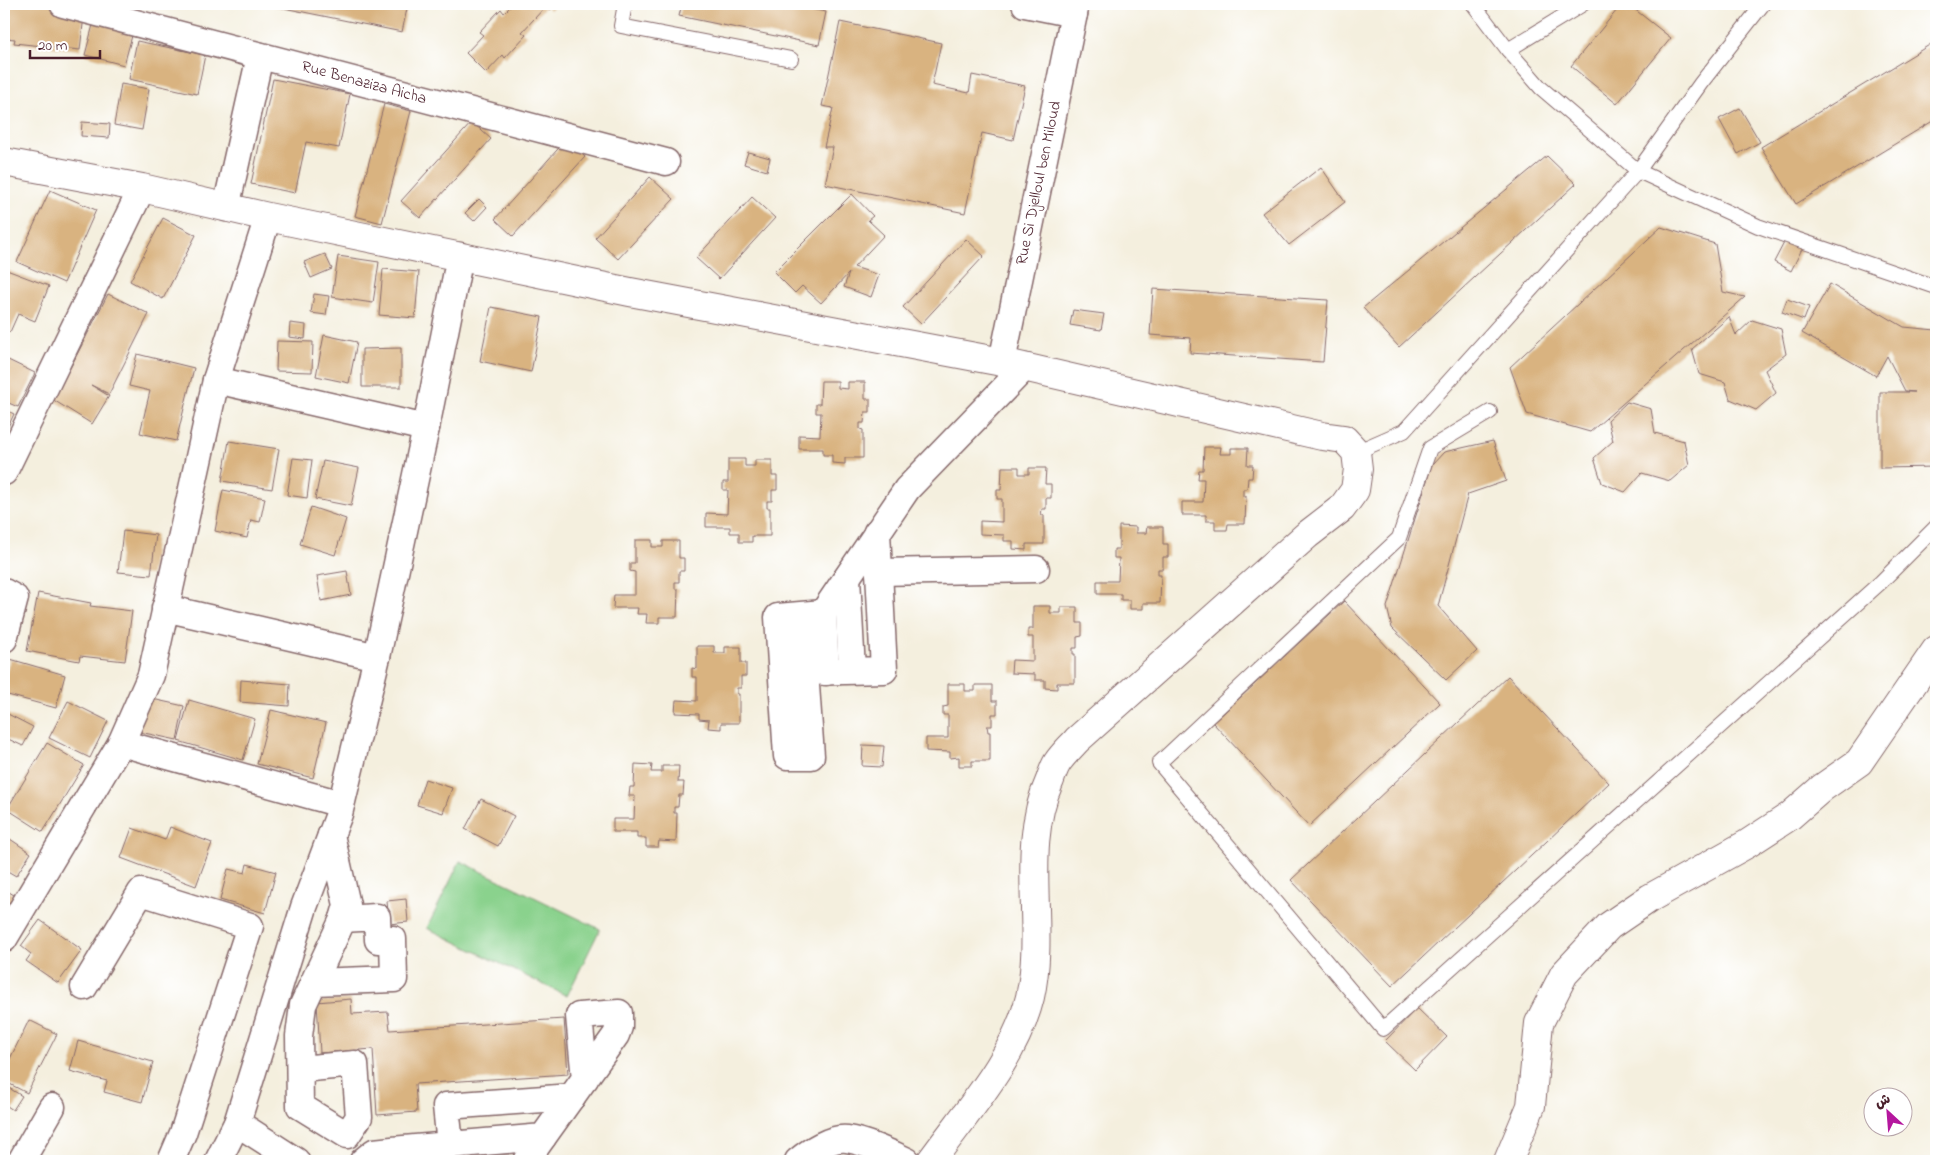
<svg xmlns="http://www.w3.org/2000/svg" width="1940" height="1165" font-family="'Indie Flower','Playpen Sans Arabic',sans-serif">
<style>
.green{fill:#8ad28d;stroke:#6a785c}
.building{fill:#d9b380}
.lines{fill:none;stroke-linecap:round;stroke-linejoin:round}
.service-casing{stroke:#86686a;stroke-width:16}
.minor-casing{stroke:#86686a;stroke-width:29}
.tertiary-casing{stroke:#86686a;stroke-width:30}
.secondary-casing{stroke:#86686a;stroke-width:30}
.service{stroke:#fff;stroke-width:14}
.minor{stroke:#fff;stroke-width:26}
.tertiary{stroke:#fff;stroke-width:28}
.secondary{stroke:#fff;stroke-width:28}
.labels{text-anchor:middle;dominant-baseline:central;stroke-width:4;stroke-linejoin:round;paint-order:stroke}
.street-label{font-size:16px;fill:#4a1f2b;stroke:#fff}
</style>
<rect width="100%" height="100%" fill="#fff"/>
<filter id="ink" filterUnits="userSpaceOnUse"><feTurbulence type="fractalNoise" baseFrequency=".02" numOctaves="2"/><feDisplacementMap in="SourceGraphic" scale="10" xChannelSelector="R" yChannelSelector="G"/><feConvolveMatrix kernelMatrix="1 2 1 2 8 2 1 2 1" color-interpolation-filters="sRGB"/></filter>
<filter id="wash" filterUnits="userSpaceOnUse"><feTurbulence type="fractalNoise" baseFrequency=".0096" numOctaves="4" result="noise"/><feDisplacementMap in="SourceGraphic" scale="20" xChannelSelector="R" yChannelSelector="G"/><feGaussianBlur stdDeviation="1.12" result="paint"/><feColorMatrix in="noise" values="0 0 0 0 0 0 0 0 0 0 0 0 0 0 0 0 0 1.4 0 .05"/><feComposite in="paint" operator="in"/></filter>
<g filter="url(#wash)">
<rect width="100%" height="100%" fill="#f4efde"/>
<polygon class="green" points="460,861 600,929 567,996 427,928"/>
<g id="blocks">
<g class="building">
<polygon points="4,4 55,4 85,7 80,50 14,43 15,39 4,38"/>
<polygon points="264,4 408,4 402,32"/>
<polygon points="513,4 556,4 550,10 546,6 522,32 526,35 505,58 503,55 486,73 466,53 483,35 479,32 501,9 504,13"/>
<polygon points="682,4 785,4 826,12 819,45 679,16"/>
<polygon points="1622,4 1628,4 1671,38 1617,104 1571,66"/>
<polygon points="94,21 133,32 124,65 85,55"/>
<polygon points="840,22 941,43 932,85 969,93 972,75 1025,86 1013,140 982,133 965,213 825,184 833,147 824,147 833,108 822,106"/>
<polygon points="137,41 205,55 197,94 129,79"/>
<polygon points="1936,41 1936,119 1796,204 1761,147"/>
<polygon points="273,79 350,94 339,148 306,142 295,193 251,184"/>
<polygon points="121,84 149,89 142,130 114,125"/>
<polygon points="384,104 411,111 382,223 355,216"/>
<polygon points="1740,108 1760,142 1738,154 1719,119"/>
<polygon points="82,122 110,124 109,138 81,136"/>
<polygon points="472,122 491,139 420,218 401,201"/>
<polygon points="566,140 585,157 513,236 495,219"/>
<polygon points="748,152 770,158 767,171 744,164"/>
<polygon points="1547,156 1576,184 1399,347 1363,308"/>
<polygon points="1321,167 1345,202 1289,245 1262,213"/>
<polygon points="650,177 674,199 618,259 595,238"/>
<polygon points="50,190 96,210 64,283 17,262"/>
<polygon points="852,194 873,216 868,220 884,235 854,267 879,275 871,297 844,287 849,273 821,303 802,286 795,293 774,272"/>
<polygon points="752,197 775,218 719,279 696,258"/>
<polygon points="479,199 487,207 474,221 465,213"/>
<polygon points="163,218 196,235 163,299 130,281"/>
<polygon points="1661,227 1715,244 1723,292 1745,297 1590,432 1527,414 1510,367"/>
<polygon points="966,239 984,256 921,324 903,307"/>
<polygon points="1786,239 1803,247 1791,271 1774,262"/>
<polygon points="325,254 332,269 311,278 304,262"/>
<polygon points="338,256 379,262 373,303 332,297"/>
<polygon points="4,269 49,286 35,321 18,314 10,332 4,330"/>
<polygon points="383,269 419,272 415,318 379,315"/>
<polygon points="1830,284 1904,327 1936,330 1936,467 1880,468 1880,392 1914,392 1905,391 1887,356 1876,376 1802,333"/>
<polygon points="1153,289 1328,300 1323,362 1190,353 1191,338 1150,335"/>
<polygon points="108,294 149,314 109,394 91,385 109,396 92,424 47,396 64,369 68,372"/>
<polygon points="314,294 329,296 326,315 311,313"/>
<polygon points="1787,299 1809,307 1804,320 1782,312"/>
<polygon points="491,307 542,317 531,372 480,361"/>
<polygon points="1073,310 1104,314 1101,330 1070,325"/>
<polygon points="1729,317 1736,335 1752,320 1781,329 1786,354 1765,370 1776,393 1756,410 1730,399 1725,382 1699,374 1692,349"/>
<polygon points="290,323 306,325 305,339 289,337"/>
<polygon points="324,335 357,342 349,383 316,376"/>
<polygon points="277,341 313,342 312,372 276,371"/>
<polygon points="401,348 401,387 362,387 362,349"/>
<polygon points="137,354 194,368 176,441 140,433 150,391 129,386"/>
<polygon points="4,358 35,373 18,407 4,401"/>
<polygon points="821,381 838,381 838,388 848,389 848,382 865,382 865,399 870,399 870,412 865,412 864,423 860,423 860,429 863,430 863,458 845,458 845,464 832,463 832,455 823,455 823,449 799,449 799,435 820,436 821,413 816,413 816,404 820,404"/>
<polygon points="1627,402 1651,409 1655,433 1684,441 1689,465 1670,481 1642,473 1625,492 1602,483 1594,458 1613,441 1608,420"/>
<polygon points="4,409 14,414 4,435"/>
<polygon points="229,441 279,449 272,489 222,481"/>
<polygon points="1493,441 1506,481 1468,494 1438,606 1477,651 1446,680 1392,628 1387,607 1432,465 1444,452"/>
<polygon points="1204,447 1221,447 1220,454 1231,454 1231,448 1248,448 1247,465 1253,465 1252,478 1248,478 1247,489 1243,489 1243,496 1246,496 1245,524 1228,524 1227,530 1215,530 1215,521 1206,521 1206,515 1182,515 1182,502 1203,502 1204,479 1198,479 1199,470 1203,470"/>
<polygon points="293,458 312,460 307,498 287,495"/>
<polygon points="728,459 745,459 745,466 755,466 755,460 772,460 772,476 777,476 777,490 772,490 772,501 767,501 767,508 770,508 770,536 752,536 752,542 739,542 739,533 730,533 730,527 706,527 706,513 727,514 728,490 723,490 723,482 728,482"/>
<polygon points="323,461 359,468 351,506 315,499"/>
<polygon points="1002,467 1019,467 1019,474 1029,474 1029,468 1046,468 1045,484 1051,484 1051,498 1046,498 1046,509 1042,509 1041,515 1044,515 1044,544 1026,544 1026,550 1013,549 1013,541 1004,541 1004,535 980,534 980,521 1002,522 1002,499 997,499 997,490 1001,490"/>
<polygon points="223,490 265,498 260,522 251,520 247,538 215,531"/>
<polygon points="311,507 346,519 335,555 300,544"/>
<polygon points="1119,526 1136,527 1136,533 1146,533 1147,527 1163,527 1163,544 1168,544 1168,557 1163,557 1163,569 1158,569 1158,575 1161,575 1160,603 1143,603 1143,609 1130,609 1130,600 1121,600 1121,594 1097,594 1097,581 1118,581 1119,558 1114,558 1114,549 1119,549"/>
<polygon points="123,531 156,535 151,575 118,572"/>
<polygon points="635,540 652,540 652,547 663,547 663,541 679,541 679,558 684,558 684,571 679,571 679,582 675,582 675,589 678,589 677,617 659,617 659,623 646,623 647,614 637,614 638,608 613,608 614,595 635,595 635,572 630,571 630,563 635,563"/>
<polygon points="347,571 351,595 321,601 317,576"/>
<polygon points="38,593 91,603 90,606 132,611 125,661 80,656 79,661 27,651"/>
<polygon points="1344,601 1440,703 1309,826 1213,723"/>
<polygon points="1033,606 1050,606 1050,613 1061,613 1061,607 1077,607 1077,623 1082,623 1082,636 1077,637 1077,648 1073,648 1073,654 1075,654 1075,683 1057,683 1057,689 1045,688 1045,680 1035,680 1035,674 1011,673 1012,660 1033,661 1033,637 1028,637 1028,629 1033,629"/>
<polygon points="697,646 714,646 714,653 725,653 725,647 741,647 741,663 746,663 746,676 741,676 741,688 737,688 737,694 739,694 739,723 721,723 721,729 708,728 709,720 699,719 699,714 675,713 676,700 697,701 697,677 692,677 692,668 697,669"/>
<polygon points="10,659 65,675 56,708 4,694 4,682"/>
<polygon points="1508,676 1609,783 1392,986 1291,880"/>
<polygon points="241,680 290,684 289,706 240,702"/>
<polygon points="948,684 965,684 965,691 975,691 975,685 992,685 992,701 997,701 997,714 992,714 992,726 987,726 988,732 990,732 990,761 972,761 972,766 959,766 959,757 950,758 950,752 926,751 926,738 948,738 948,715 943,715 943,707 948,706"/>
<polygon points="143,697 184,706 177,740 135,731"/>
<polygon points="189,700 255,719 243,760 178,741"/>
<polygon points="68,701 108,721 90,758 49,738"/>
<polygon points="271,710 326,723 313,778 257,764"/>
<polygon points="4,712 33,727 23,746 4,737"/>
<polygon points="47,743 84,765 43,832 7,809"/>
<polygon points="863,745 884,746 882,767 862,766"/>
<polygon points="635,764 652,765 651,772 662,772 662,766 679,766 678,782 684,782 683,795 679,795 678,807 674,807 674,813 677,813 676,842 659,841 658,847 646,847 646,838 637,838 637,832 613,832 613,819 634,819 635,796 629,796 630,787 634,787"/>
<polygon points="425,779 452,788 443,813 417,805"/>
<polygon points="481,799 514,816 498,846 465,829"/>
<polygon points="170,827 212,843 196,886 121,858 132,828 165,840"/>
<polygon points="4,835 31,853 16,876 4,869"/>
<polygon points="247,864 276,872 265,913 220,900 228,869 245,873"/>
<polygon points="4,889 24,901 4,926"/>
<polygon points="406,899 408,922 389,924 387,901"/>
<polygon points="40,920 82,950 58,983 26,961 31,954 21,946"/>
<polygon points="351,999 352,1014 388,1012 390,1030 564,1019 568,1074 415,1084 417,1112 377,1115 373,1049 320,1053 317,1002"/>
<polygon points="1417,1008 1447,1037 1415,1070 1385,1041"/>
<polygon points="29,1020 57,1034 27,1093 4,1081 4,1071"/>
<polygon points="78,1041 153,1062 142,1102 104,1092 107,1081 70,1071"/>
<polygon points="4,1085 22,1096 13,1110 4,1104"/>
</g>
</g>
</g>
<g filter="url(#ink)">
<use href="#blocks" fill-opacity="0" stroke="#86686a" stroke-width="1"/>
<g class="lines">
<defs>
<g id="service">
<polyline points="625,4 621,26 791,59"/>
<polyline points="1473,4 1508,50 1541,88 1638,171 1758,226 1936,287"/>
<polyline points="1508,50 1583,4"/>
<polyline points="1490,412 1430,448 1399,538 1159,763 1383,1029 1881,582 1936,527"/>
<polyline points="1356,452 1404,431 1638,171 1701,83 1763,4"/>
</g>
<g id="minor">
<polyline points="63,4 666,162"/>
<polyline points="1025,4 1074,14"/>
<polyline points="226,208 260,56"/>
<polyline points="1002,362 1076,4"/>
<polyline points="216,380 426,428"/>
<polyline points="4,472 142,188"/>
<polyline points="879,572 1036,569"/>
<polyline points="847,578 852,670"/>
<polyline points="4,592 15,598 4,639"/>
<polyline points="165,608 377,657"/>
<polyline points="823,613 826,672"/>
<polyline points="801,615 811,756 787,756 778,617 823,613 907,489 1025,367"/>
<polyline points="805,672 884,670 877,532"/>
<polyline points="121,743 341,804"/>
<polyline points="4,939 121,743 151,675 216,380 268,217"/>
<polyline points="314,982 394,979 393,939 378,940 377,917 343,919"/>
<polyline points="84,987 141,892 250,926 183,1133 171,1161"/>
<polyline points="300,1069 355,1064 359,1117 347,1135 300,1106 299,1036 303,1005 343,919 347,905 331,835"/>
<polyline points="237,1123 296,1161"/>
<polyline points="450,1145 446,1106 572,1097"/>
<polyline points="21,1161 52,1107"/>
<polyline points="218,1161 237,1123 304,907 339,814 377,657 426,428 460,256"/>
<polyline points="363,1161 374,1152 392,1150 543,1137 616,1035 619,1027 619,1013 579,1016 585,1079"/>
<polyline points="526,1161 543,1137"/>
<path d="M798,1161C810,1151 831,1137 847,1139C863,1141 893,1154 907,1161"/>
</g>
<polyline id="tertiary" points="1508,1161 1531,1106 1539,1023 1564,974 1609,926 1650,898 1747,844 1790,816 1822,788 1859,762 1936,650"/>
<path id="secondary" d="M4,162L142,188L268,217L630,292L1002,362L1322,436L1344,439L1356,452L1358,469L1355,490L1342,508L1307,535L1077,740C1071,747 1063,754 1057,763C1054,768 1052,774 1050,780C1019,848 1046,926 1030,997C1015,1059 967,1111 931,1161"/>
</defs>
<use href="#service" class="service-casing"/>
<use href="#minor" class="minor-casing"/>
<use href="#tertiary" class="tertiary-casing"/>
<use href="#secondary" class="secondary-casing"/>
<use href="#service" class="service"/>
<use href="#minor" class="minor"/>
<use href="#tertiary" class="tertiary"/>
<use href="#secondary" class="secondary"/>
</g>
</g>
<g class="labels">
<g class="street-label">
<text transform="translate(364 83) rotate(15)">Rue Benaziza Aicha</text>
<text transform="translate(1039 183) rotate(-78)">Rue Si Djelloul ben Miloud</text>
</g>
</g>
<rect width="1940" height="1165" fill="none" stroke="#fff" stroke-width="20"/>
<g transform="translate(1888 1112) rotate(334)"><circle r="24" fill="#ffffff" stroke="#b7a5aa"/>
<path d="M0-4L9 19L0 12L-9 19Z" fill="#b5179e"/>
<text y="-8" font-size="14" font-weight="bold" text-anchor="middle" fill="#4a1f2b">ش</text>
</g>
<path d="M30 50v8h70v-8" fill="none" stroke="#4a1f2b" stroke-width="2.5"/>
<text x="38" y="50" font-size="15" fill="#4a1f2b" stroke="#ffffff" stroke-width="4" paint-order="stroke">20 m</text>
</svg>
